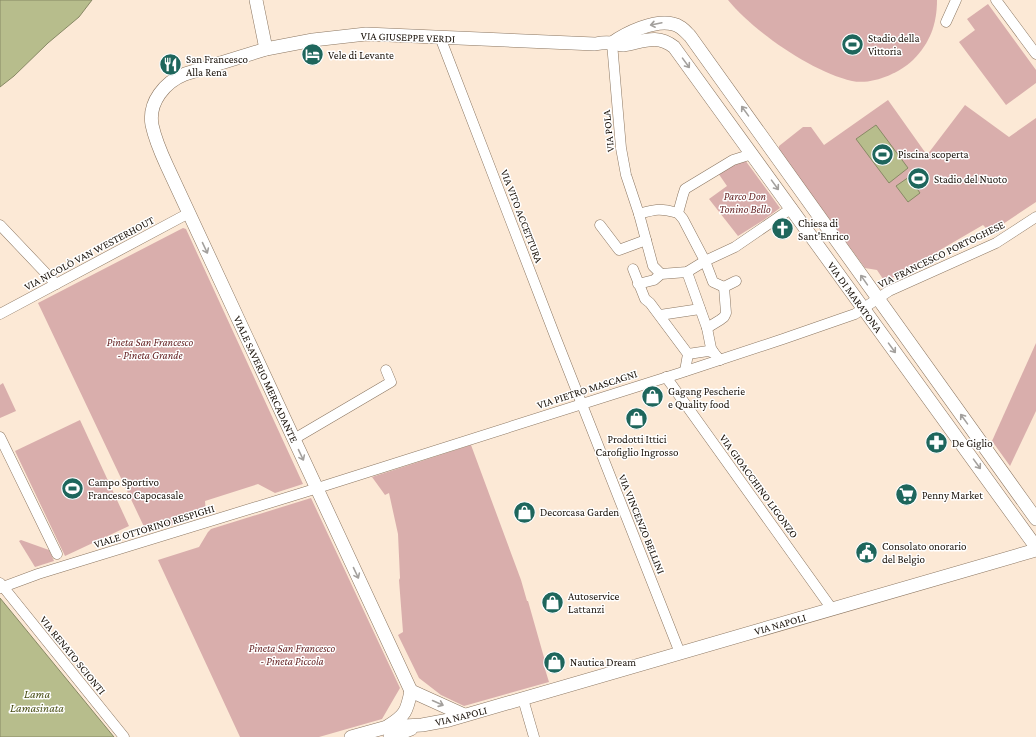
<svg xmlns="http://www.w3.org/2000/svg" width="1036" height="737" font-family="'Crimson Pro',serif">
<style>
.green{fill:#d9aeac}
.water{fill:#b7bd8c;stroke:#888965}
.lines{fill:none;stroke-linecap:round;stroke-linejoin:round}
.minor-casing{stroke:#8b7661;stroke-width:11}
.major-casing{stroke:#8b7661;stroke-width:14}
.minor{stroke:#fff;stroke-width:10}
.major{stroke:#fff;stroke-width:13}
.oneway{stroke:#a3a09d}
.labels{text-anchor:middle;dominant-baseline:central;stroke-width:3;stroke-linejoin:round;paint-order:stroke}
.street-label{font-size:11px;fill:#191109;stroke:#fff}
.poi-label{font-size:11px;fill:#191109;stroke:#fff;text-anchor:start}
.park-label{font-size:11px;font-style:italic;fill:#662425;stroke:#fff}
.water-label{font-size:12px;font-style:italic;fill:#4c5119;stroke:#fff}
</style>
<rect width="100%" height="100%" fill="#fce9d6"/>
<g class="green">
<path d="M728,0H937C937,24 930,43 913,60C898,74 872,85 852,81C812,72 753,31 728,0Z"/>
<polygon points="988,4 1036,70 1036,83 1006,105 959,42 975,30 967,19"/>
<polygon points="888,100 927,155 965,105 1009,137 1036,118 1036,202 1000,226 998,224 988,230 983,225 885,282 877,270 865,268 779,150 779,146 803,127 811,127 824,145"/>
<polygon points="745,160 780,208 765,219 738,236 709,199 727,186 718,173"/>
<polygon points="183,228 186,229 303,484 275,493 258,484 205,501 206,514 147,533 38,303"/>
<polygon points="1036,343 1036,411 1010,466 992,441"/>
<polygon points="3,383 16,411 0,418 0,385"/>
<polygon points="80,420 129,526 65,556 15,451"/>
<polygon points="471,445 521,580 527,601 528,601 547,668 545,669 549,682 464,706 441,695 419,678 398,635 403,632 399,580 400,578 398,534 389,493 385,495 372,477"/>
<polygon points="311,498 400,688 382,719 319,737 240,737 158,560 199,547 208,532 211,529"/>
<polygon points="21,540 49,550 54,561 35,567 19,541"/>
</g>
<g class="water">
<polygon points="0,0 92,0 79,17 48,43 14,76 0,87"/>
<polygon points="876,125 908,168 889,183 856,139"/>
<polygon points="909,177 920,193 908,202 896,186"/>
<polygon points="0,598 114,737 0,737"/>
</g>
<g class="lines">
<defs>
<g id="minor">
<polyline points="996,0 1036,54"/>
<polyline points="946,22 956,0"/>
<polyline points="440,37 555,336 680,653"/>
<polyline points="612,43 621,148 626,175 639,214 653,266 661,274"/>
<path d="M639,214C656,209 660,208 678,213"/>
<polyline points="0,225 56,284"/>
<polyline points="600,225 619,250 646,240"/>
<polyline points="633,269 645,299 650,303 688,354 685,371"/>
<polyline points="687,272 707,328 711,348 714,353 720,360"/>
<polyline points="638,284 654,280 661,274 687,272 705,261 735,247 792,208"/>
<polyline points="724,287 713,282 705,261 683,219 678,213 683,195 685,189 733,160 752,154"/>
<polyline points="0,314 189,213"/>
<polyline points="660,315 700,309"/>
<polyline points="707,328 720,320 724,317 726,313 724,287 736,281"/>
<polyline points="688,354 708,351 714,353"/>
<polyline points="666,377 832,609"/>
<polyline points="0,437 57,554"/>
<polyline points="294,439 391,382 386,370"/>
<polyline points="0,583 124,737"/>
<polyline points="0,588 38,574 305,492 680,373 783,339 855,314 889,291 996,243 1036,217"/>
<polyline points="523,699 534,737"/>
</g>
<g id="major">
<polyline points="256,0 266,49"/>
<path d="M612,43C626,33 655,19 673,24C680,25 685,31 690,36L1036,519"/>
<path d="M411,691L167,166C161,153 155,139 152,125C148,102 165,82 185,74L266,49L313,40L366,34L595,44C600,43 605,42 611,43C615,43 619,45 623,45C642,42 657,33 674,47L1036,547"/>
<polyline points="411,691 464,715"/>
<path d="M388,726C405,716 407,711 411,691"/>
<polyline points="351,737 387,727 422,725 449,720 1036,550"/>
<polyline points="390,737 411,729"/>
</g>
</defs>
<use href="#minor" class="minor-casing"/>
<use href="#major" class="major-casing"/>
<use href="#minor" class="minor"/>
<use href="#major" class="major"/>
</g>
<defs><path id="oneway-shaft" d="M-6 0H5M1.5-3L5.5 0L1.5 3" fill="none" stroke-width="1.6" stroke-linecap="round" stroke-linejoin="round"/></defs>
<g class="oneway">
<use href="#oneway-shaft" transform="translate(656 24) rotate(168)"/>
<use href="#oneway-shaft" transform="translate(686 63) rotate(54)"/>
<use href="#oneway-shaft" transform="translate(745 111) rotate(-126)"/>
<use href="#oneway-shaft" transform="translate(775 185) rotate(54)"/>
<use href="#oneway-shaft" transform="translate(205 248) rotate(65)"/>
<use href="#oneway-shaft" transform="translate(864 280) rotate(-125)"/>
<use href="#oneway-shaft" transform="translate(892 348) rotate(54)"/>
<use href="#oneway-shaft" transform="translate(964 419) rotate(-126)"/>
<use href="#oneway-shaft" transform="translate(301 455) rotate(65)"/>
<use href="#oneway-shaft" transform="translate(977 464) rotate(54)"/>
<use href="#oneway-shaft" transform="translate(356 573) rotate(65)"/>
<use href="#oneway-shaft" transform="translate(438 703) rotate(24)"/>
</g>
<defs>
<symbol id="stadium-disc" viewBox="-11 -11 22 22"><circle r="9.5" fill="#1e665c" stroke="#fff"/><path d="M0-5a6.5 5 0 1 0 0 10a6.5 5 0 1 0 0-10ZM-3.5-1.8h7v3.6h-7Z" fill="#fff"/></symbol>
<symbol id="hotel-disc" viewBox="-11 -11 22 22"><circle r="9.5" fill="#1e665c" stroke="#fff"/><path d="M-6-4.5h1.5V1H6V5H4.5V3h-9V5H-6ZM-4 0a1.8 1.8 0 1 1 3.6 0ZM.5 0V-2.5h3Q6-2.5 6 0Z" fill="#fff"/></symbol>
<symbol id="restaurant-disc" viewBox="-11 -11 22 22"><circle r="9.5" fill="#1e665c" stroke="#fff"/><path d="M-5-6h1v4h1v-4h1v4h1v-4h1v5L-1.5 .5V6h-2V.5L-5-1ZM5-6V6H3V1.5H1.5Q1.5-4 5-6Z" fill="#fff"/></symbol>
<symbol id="church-disc" viewBox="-11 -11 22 22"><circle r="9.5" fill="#1e665c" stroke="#fff"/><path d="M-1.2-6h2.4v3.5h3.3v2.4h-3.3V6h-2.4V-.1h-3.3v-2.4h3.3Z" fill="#fff"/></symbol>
<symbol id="shop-disc" viewBox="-11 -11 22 22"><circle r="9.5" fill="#1e665c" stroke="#fff"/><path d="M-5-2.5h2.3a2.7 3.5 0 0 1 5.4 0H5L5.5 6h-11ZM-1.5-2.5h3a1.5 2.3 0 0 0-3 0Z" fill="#fff"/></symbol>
<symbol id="pharmacy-disc" viewBox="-11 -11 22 22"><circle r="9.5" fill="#1e665c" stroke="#fff"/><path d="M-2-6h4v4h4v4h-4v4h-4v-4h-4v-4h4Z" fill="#fff"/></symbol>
<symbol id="supermarket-disc" viewBox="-11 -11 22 22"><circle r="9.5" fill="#1e665c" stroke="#fff"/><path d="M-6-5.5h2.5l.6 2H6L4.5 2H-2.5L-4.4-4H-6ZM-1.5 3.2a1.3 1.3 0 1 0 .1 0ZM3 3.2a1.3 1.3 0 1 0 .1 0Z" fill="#fff"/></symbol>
<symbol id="civic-disc" viewBox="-11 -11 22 22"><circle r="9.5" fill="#1e665c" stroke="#fff"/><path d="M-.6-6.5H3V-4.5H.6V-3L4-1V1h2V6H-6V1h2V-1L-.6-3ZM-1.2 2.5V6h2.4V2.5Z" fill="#fff"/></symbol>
</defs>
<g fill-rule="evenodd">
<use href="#stadium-disc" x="840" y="32" width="25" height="25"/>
<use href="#hotel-disc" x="300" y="42" width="25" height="25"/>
<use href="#restaurant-disc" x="158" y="52" width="25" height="25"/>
<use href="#stadium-disc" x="870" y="142" width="25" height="25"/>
<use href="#stadium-disc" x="906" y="166" width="25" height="25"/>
<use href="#church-disc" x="770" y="216" width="25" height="25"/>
<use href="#shop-disc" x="640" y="384" width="25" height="25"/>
<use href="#shop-disc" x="624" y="406" width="25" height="25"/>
<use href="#pharmacy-disc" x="924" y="430" width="25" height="25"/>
<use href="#stadium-disc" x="60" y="476" width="25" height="25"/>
<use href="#supermarket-disc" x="894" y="482" width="25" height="25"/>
<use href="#shop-disc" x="512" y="500" width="25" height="25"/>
<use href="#civic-disc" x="854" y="540" width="25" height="25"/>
<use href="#shop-disc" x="540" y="590" width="25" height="25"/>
<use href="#shop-disc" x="542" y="650" width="25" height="25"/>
</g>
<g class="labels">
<g class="street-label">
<text transform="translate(408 37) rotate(2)">VIA GIUSEPPE VERDI</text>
<text transform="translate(608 131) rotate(-96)">VIA POLA</text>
<text transform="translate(522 216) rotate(69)">VIA VITO ACCETTURA</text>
<text transform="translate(89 253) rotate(-28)">VIA NICOLÒ VAN WESTERHOUT</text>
<text transform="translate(941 254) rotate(-26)">VIA FRANCESCO PORTOGHESE</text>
<text transform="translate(855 297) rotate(54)">VIA DI MARATONA</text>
<text transform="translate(266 379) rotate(65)">VIALE SAVERIO MERCADANTE</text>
<text transform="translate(587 389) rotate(-18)">VIA PIETRO MASCAGNI</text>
<text transform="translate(759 486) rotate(54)">VIA GIOACCHINO LIGONZO</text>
<text transform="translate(642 524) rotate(68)">VIA VINCENZO BELLINI</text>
<text transform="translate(154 526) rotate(-17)">VIALE OTTORINO RESPIGHI</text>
<text transform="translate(780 624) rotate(-16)">VIA NAPOLI</text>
<text transform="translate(73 655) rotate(51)">VIA RENATO SCIONTI</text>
<text transform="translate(461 716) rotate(-14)">VIA NAPOLI</text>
</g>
<g class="poi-label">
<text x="868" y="38">Stadio della<tspan x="868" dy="13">Vittoria</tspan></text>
<text x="328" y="55">Vele di Levante</text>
<text x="186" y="59">San Francesco<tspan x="186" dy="13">Alla Rena</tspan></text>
<text x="898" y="154">Piscina scoperta</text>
<text x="934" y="179">Stadio del Nuoto</text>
<text x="798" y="223">Chiesa di<tspan x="798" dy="13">Sant'Enrico</tspan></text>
<text x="668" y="391">Gagang Pescherie<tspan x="668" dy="13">e Quality food</tspan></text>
<text x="637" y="439" text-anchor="middle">Prodotti Ittici<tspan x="637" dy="13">Carofiglio Ingrosso</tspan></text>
<text x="952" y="443">De Giglio</text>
<text x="88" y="482">Campo Sportivo<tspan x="88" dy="13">Francesco Capocasale</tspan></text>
<text x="922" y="495">Penny Market</text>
<text x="540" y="512">Decorcasa Garden</text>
<text x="882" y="546">Consolato onorario<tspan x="882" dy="13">del Belgio</tspan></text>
<text x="568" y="596">Autoservice<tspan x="568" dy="13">Lattanzi</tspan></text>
<text x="570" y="662">Nautica Dream</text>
</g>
<g class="park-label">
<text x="745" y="196">Parco Don<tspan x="745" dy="13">Tonino Bello</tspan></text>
<text x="150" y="342">Pineta San Francesco<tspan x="150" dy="13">- Pineta Grande</tspan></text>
<text x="292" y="648">Pineta San Francesco<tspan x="292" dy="13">- Pineta Piccola</tspan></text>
</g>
<g class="water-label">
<text x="37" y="694">Lama<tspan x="37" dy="14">Lamasinata</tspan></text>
</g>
</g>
</svg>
